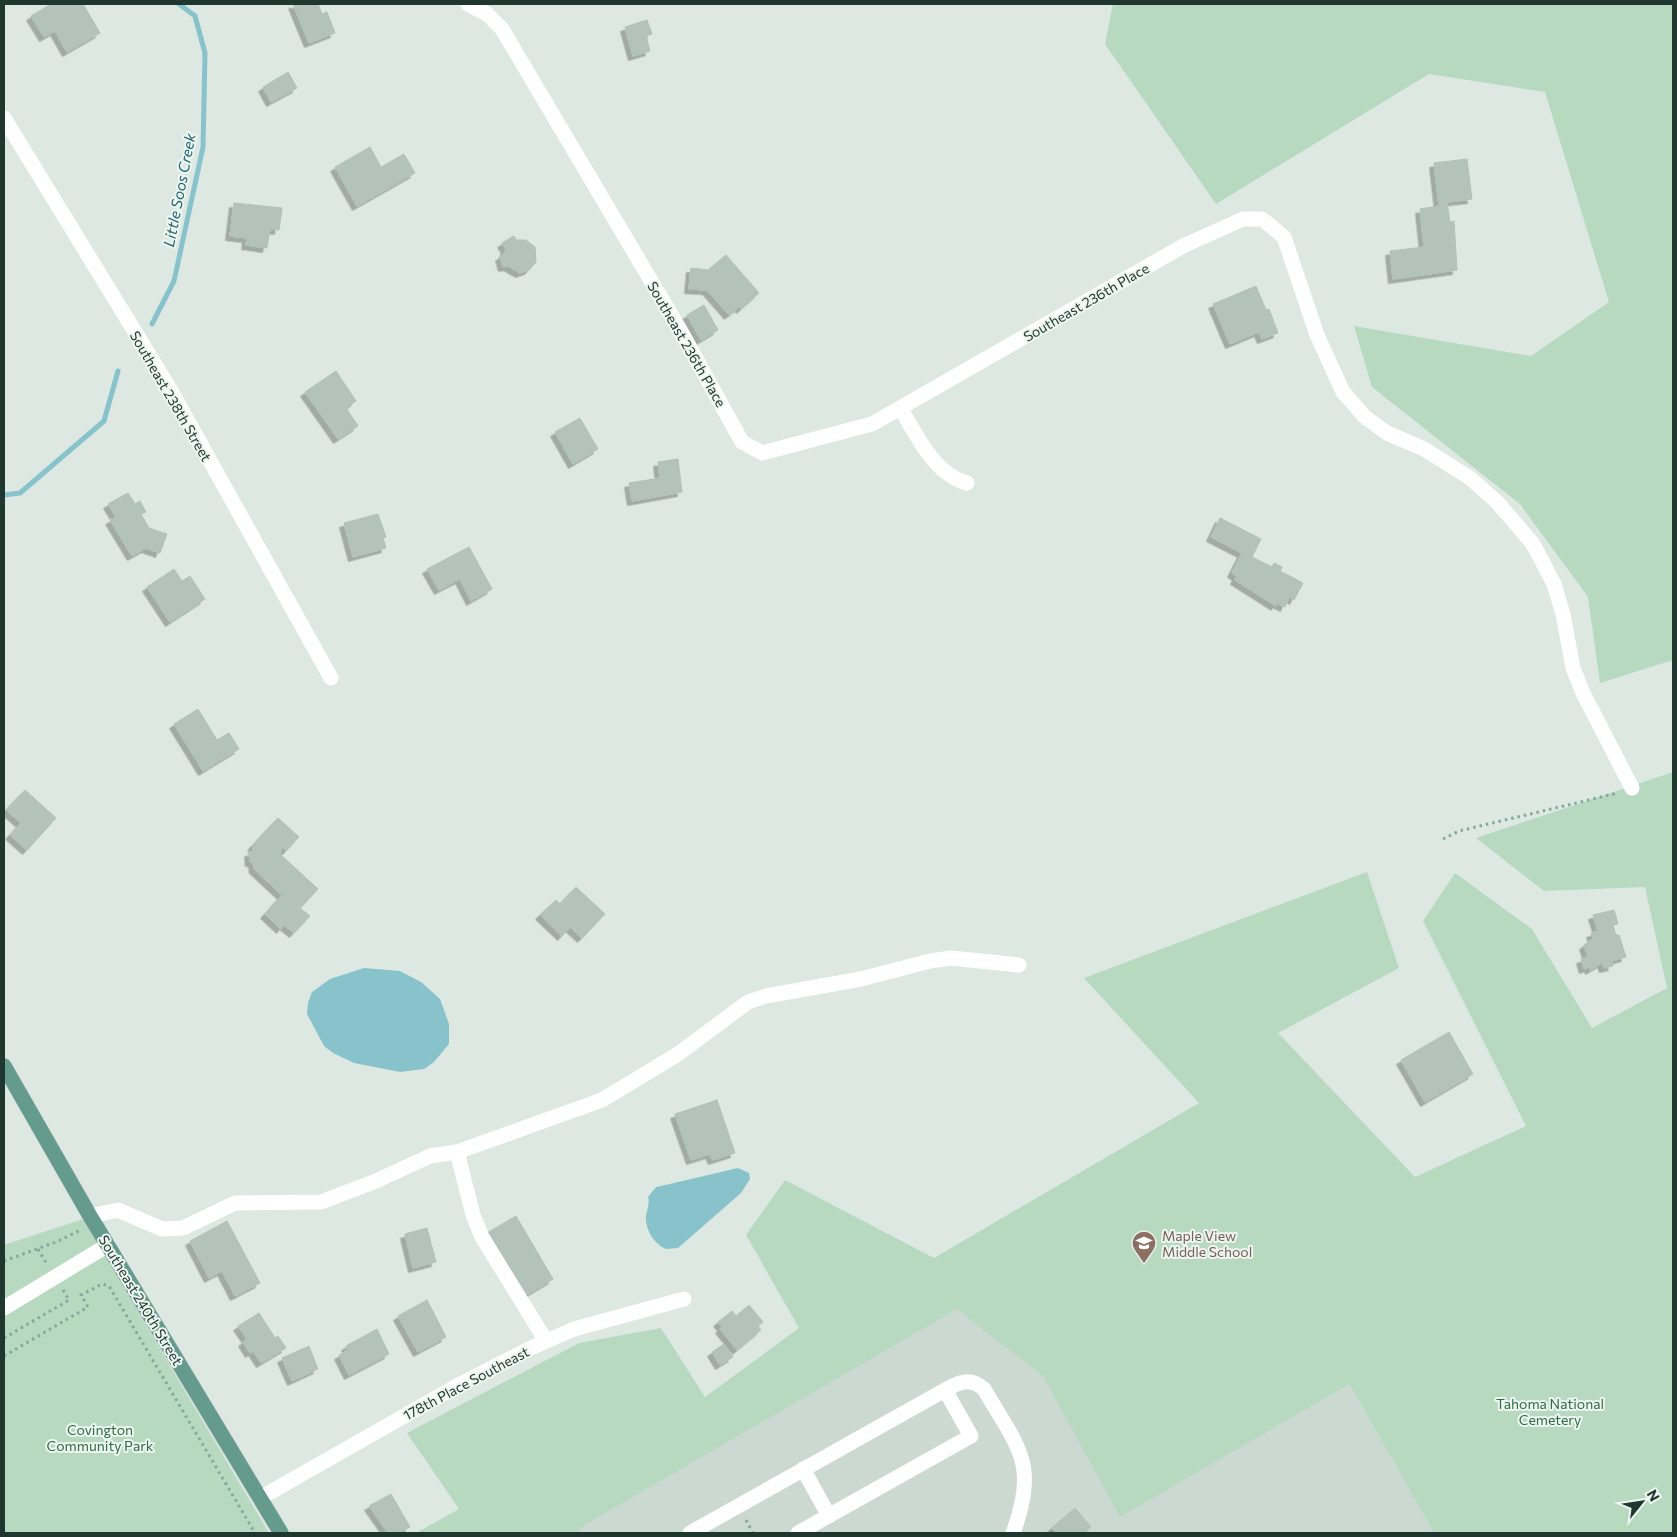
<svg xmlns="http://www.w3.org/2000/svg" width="1677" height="1537" font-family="Commissioner,sans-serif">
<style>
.built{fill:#ccd8d2}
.green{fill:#b7d9bf}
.water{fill:#88c3cb}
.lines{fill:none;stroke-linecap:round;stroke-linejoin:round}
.stream{stroke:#88c3cb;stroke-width:5}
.building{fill:#b3c3bc;stroke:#b0c1ba;filter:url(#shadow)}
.major-casing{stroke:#bcc3c1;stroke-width:16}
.path{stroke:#80aa9c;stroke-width:3;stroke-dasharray:2.5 4;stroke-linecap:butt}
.minor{stroke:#fff;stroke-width:15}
.major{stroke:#649b8c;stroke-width:15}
.labels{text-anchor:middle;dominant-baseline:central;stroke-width:4;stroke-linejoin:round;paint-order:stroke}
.street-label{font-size:14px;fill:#203730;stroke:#edf5f1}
.education-label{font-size:14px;fill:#785e54;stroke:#edf5f1;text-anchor:start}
.park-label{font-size:14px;fill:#2d6b43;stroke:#edf5f1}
.water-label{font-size:15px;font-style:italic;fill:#1f636e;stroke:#edf5f1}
</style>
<defs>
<filter id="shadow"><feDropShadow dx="-4.5" dy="4.5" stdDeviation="0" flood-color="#0004"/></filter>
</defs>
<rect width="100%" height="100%" fill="#dde8e3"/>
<polygon class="built" points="1211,1144 1434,1533 553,1533"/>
<g class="green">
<polygon points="1113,4 1673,4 1673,660 1600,683 1588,597 1520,504 1372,387 1354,326 1531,356 1609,302 1545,92 1429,74 1216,204 1105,44"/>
<polygon points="1673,772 1673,1533 1434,1533 1349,1384 1120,1517 1043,1376 957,1309 586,1524 576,1533 416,1533 459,1509 407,1433 579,1343 661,1328 705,1397 799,1328 746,1235 785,1180 934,1258 1199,1103 1084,978 1367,872 1399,968 1278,1033 1415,1177 1526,1126 1423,921 1455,873 1532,929 1592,1028 1667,988 1645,887 1544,891 1476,838"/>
<polygon points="83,1219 269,1533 4,1533 4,1245"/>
</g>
<g class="water">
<polygon points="364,968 400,971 421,982 440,999 449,1024 449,1044 434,1062 424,1069 400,1072 354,1063 333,1053 324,1046 307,1014 308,1003 312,992 330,979"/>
<path d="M738,1168L749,1173L750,1179L741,1193L678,1248L666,1249C654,1244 645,1229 646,1216C647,1209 650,1204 648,1197L656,1187L661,1186Z"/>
</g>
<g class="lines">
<g class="stream">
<polyline points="152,324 174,281 203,147 205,53 195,16 179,4"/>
<polyline points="4,495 20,493 104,421 118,371"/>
</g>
</g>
<g class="building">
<polygon points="51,4 83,4 100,33 67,52 55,31 44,37 31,16"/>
<polygon points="293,4 318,4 322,14 327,12 335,33 309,43"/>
<polygon points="647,20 652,34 646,36 650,51 633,56 625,27"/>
<polygon points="288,72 297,88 271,102 263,87"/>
<polygon points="370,147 381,167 404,154 415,173 357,206 335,167"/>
<polygon points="1467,159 1472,199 1447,202 1450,222 1454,221 1457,270 1393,279 1390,251 1424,247 1420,209 1439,206 1434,163"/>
<polygon points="234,203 282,208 279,230 270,229 267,248 246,245 247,238 230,236"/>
<polygon points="514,236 516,240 526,240 535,247 536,262 529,270 520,273 508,266 503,267 500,256 503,255 506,249 502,243"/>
<polygon points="726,255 759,293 741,309 739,307 729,315 707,290 689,289 691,268 708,270"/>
<polygon points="1256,286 1266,310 1269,309 1278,333 1262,339 1259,332 1230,344 1213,304"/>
<polygon points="704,305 718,330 701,340 687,315"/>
<polygon points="336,371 356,401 346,408 358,426 338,439 305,392"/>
<polygon points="580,418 598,449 573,464 555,432"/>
<polygon points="678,459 682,492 632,501 629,483 660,478 658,462"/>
<polygon points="128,493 135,504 140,501 146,512 141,514 149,528 167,534 160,553 146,548 132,556 110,520 116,517 108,504"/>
<polygon points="378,514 386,537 383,538 386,548 353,557 344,523"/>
<polygon points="1220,518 1261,539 1252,557 1272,567 1274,563 1282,567 1280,571 1303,583 1294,600 1289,597 1285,607 1277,603 1276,606 1235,580 1237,576 1232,573 1242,553 1211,537"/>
<polygon points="469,547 492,589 471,601 460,579 439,590 427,569"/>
<polygon points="174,569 182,581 190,576 205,599 170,622 147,587"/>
<polygon points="198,709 217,740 229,733 239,749 203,771 174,724"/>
<polygon points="25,790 56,818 27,850 10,835 21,823 6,810"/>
<polygon points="278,818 299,837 286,851 282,847 280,854 318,889 300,908 310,916 294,933 284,925 281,929 265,914 282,895 254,869 253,862 250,862 249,852 253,852 253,845"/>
<polygon points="576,887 605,914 582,938 570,927 562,936 540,915 556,900 560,904"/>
<polygon points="1614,910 1618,924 1613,925 1616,935 1619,935 1626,957 1611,961 1613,966 1604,968 1602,963 1590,970 1589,967 1584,969 1581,959 1588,957 1584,945 1593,939 1591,933 1598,931 1593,915"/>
<polygon points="1449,1032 1473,1074 1425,1102 1401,1060"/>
<polygon points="717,1100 735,1153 713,1160 710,1154 691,1160 675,1114"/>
<polygon points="516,1216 553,1279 525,1296 487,1233"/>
<polygon points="227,1221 260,1283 235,1296 222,1271 209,1278 190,1241"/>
<polygon points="427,1228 436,1262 413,1268 405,1234"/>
<polygon points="427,1300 446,1337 418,1352 398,1316"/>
<polygon points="749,1305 763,1322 758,1326 761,1330 737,1350 720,1329 722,1327 718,1322 732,1311 736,1316"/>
<polygon points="259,1313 275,1338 278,1336 286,1348 261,1363 253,1351 250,1353 243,1342 247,1339 238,1326"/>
<polygon points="377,1329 389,1354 349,1375 339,1355 348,1350 346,1346"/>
<polygon points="724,1344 733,1357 720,1365 712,1352"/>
<polygon points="309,1346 318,1369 292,1381 282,1358"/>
<polygon points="391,1494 410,1527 398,1533 388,1533 369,1506"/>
<polygon points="1075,1508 1091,1527 1083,1533 1056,1533 1052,1528"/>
</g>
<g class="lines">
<defs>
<polyline id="major" points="4,1066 90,1216 281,1533"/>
</defs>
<use href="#major" class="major-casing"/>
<g class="path">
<polyline points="1443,839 1459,831 1618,793"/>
<polyline points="38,1249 48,1266"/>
<polyline points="4,1261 56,1242 81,1230"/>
<polyline points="4,1338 69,1300 63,1290"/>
<polyline points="4,1356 88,1307 81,1295 102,1284 109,1286 255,1533"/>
<polyline points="746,1520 753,1533"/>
</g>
<g class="minor">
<polyline points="468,4 487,14 502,29 679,328 742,442 762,453 872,424 1183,246 1243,219 1262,219 1284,237 1317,335 1343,392 1365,417 1387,433 1424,449 1470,478 1497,502 1533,544 1554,584 1563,614 1573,668 1583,693 1632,788"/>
<polyline points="4,118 170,389 331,678"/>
<path d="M901,409C917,436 934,474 967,483"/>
<polyline points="457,1152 473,1215 482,1237 546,1341"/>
<polyline points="90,1216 118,1210 162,1229 183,1228 235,1203 321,1202 376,1181 430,1156 457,1152 602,1100 678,1054 748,1002 766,996 861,979 930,961 951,958 1019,965"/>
<polyline points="4,1308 108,1245"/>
<path d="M945,1390C959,1382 970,1377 984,1389C1018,1448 1039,1463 1013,1533"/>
<polyline points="803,1469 829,1516"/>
<polyline points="260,1498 457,1386 531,1348 574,1329 684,1299"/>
<polyline points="690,1533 945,1390 971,1436 798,1533"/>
</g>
<use href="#major" class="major"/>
</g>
<defs>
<symbol id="school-pin" viewBox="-11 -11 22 30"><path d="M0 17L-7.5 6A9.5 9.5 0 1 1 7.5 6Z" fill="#8d6e63" stroke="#edf5f1"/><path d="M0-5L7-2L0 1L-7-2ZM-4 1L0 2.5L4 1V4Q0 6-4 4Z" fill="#fff"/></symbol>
</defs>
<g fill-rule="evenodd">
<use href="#school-pin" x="1130" y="1229" width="28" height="38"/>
</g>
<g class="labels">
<g class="street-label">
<text transform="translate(1086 302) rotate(-30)">Southeast 236th Place</text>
<text transform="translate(687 344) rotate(60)">Southeast 236th Place</text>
<text transform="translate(171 396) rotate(60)">Southeast 238th Street</text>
<text transform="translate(141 1300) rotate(59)">Southeast 240th Street</text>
<text transform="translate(466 1383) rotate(-28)">178th Place Southeast</text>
</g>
<g class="education-label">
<text x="1162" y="1235">Maple View<tspan x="1162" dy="16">Middle School</tspan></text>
</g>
<g class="park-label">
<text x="1550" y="1403">Tahoma National<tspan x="1550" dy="16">Cemetery</tspan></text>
<text x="100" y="1429">Covington<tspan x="100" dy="16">Community Park</tspan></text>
</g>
<g class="water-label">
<text transform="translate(179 190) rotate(-79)">Little Soos Creek</text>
</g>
</g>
<rect width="1677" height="1537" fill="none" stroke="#203730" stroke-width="10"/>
<g transform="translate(1642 1502) rotate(60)" stroke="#edf5f1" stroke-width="4" paint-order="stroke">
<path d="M0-4L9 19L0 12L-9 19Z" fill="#203730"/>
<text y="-8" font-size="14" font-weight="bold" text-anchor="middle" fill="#203730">N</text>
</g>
</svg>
